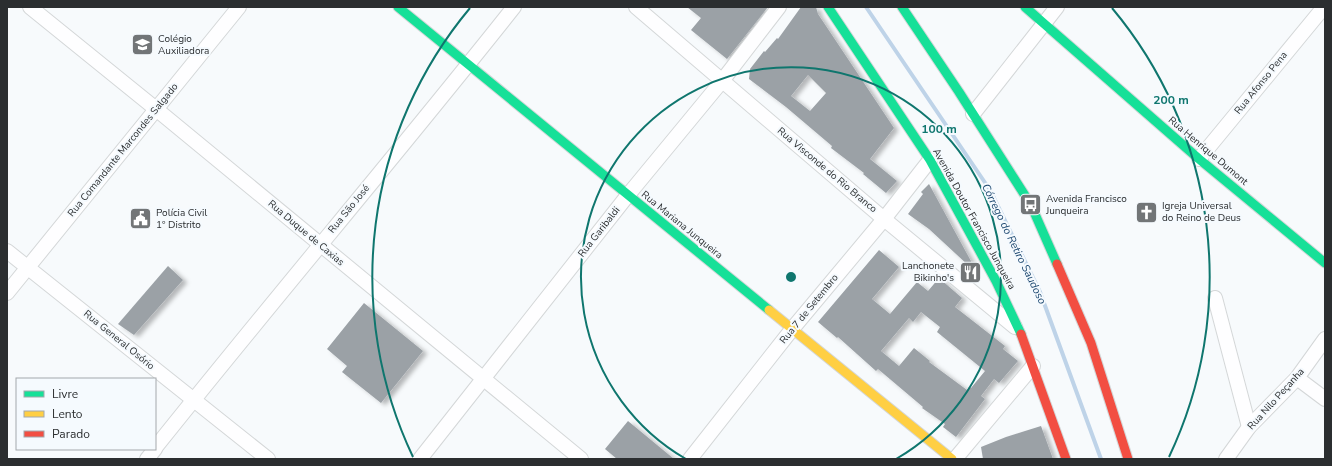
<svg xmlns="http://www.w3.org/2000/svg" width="1332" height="466" font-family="'Nunito Sans',sans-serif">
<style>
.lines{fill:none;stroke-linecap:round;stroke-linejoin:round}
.stream{stroke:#bed3e8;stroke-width:4}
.building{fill:#9ba1a6;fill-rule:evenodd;filter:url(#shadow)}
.street-casing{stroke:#d4d7d8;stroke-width:16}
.fast-casing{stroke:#d4d7d8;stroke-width:11}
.slow-casing{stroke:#d4d7d8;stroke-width:11}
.jam-casing{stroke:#d4d7d8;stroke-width:11}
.street{stroke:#fefeff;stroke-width:14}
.fast{stroke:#16e098;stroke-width:9}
.slow{stroke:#ffcf43;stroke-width:9}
.jam{stroke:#f24e42;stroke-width:9}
.ring{fill:none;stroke:#0f766e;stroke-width:2}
.labels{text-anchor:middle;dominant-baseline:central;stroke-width:4;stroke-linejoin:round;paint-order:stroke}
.poi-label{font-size:10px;fill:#2b2e30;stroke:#f5fafe;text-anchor:start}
.street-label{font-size:10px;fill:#2b2e30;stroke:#f5fafe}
.water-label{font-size:11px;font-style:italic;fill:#1c476f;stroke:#f5fafe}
.centre{fill:#0f766e;stroke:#f5fafe;stroke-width:2}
.ring-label{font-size:12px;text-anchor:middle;font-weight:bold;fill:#0f766e;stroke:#f5fafe;stroke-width:4;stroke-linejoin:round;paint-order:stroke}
</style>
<defs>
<filter id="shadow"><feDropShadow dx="4.5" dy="2.5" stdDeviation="2" flood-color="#0004"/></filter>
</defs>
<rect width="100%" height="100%" fill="#f7fafc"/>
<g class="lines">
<polyline class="stream" points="866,7 990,190 1040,292 1101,459"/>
</g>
<g class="building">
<polygon points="687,7 768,7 727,59 691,30 701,18"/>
<path d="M801,7H816L818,14L894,128L870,159L897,181L886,193L863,174L864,173L831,148L832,146L786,107L749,79L750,69L764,51L765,52L777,38L778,39ZM808,75L826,93L810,111L791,96Z"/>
<polygon points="929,184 972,263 969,266 929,229 908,214 923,194 921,192"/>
<path d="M879,250L899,267L872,299L890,314L917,282L928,291L939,278L962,298L955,307L1005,346L1003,349L1018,361L999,383L994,379L981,396L985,399L956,437L943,427L945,424L922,408L923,407L878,369L876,371L838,337L837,338L818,322ZM921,312L940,327L937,332L985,371L971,388L969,387L967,390L929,362L930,361L914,348L899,366L881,351L909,318L913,322Z"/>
<polygon points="168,266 183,280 134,335 118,324"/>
<polygon points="364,303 423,351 381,403 342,372 347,366 327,349"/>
<polygon points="628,421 674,459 617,459 605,449"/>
<polygon points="1041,426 1053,459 983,459 981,447 1006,437"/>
</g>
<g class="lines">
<defs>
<g id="street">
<polyline points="30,7 156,109 581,459"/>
<polyline points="636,7 884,219 1015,327"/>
<polyline points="973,114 1057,7"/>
<polyline points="1199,159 1324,7"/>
<polyline points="7,251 268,459"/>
<polyline points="7,293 239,7"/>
<polyline points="1215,298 1249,427"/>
<polyline points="1297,378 1325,399"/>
<path d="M155,448C273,300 396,156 514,7"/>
<polyline points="147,459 155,449"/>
<polyline points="420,459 628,195 722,81 779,7"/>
<polyline points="690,459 793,328 884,219 930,160"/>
<polyline points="955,459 1033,366"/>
<polyline points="1226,459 1249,427 1297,378 1325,339"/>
</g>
<g id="fast">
<polyline points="398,7 769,310"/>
<polyline points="828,7 930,160 996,281 1021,334"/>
<polyline points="902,7 959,92 1031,205 1057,264"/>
<polyline points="1025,7 1199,159 1325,263"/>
</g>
<polyline id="slow" points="769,310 952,459"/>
<g id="jam">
<polyline points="1057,264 1091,343 1128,459"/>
<polyline points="1021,334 1066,459"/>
</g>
</defs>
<use href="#street" class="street-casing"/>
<use href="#fast" class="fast-casing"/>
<use href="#slow" class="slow-casing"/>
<use href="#jam" class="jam-casing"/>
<use href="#street" class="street"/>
<use href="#fast" class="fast"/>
<use href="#slow" class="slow"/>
<use href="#jam" class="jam"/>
</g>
<g class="ring">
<path d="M686 459A210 210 0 1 1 896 459"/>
<path d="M413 457A419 419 0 0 1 470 8M1112 8A419 419 0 0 1 1169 457"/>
</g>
<defs>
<symbol id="school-square" viewBox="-11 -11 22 22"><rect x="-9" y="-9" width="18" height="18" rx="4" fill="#727577" stroke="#f5fafe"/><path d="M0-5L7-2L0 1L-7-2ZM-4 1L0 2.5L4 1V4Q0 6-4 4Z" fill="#fff"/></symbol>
<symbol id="bus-square" viewBox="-11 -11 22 22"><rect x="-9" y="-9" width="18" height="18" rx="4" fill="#727577" stroke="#f5fafe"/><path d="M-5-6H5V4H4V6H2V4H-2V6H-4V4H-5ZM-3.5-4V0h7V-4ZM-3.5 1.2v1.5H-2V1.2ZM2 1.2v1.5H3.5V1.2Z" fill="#fff"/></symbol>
<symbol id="church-square" viewBox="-11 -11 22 22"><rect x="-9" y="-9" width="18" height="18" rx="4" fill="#727577" stroke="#f5fafe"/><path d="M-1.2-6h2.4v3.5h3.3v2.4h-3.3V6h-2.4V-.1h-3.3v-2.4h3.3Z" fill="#fff"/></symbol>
<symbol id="civic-square" viewBox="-11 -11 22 22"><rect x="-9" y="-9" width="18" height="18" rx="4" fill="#727577" stroke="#f5fafe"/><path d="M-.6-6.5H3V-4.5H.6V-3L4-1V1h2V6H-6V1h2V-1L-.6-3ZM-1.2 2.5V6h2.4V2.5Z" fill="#fff"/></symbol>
<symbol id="restaurant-square" viewBox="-11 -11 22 22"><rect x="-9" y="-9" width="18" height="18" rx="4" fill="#727577" stroke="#f5fafe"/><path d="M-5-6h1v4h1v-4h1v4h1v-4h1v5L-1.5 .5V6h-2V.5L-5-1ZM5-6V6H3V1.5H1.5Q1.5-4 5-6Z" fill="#fff"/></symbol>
</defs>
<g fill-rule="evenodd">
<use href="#school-square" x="130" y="32" width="25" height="25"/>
<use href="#bus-square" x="1018" y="192" width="25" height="25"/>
<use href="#church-square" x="1134" y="200" width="25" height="25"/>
<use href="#civic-square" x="128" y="206" width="25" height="25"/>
<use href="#restaurant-square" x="958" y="260" width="25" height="25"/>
</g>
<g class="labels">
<g class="poi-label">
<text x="158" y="39">Colégio<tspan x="158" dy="12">Auxiliadora</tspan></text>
<text x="1046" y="199">Avenida Francisco<tspan x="1046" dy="12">Junqueira</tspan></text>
<text x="1162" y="206">Igreja Universal<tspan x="1162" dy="12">do Reino de Deus</tspan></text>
<text x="156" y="213">Polícia Civil<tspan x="156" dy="12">1º Distrito</tspan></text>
<text x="954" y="266" text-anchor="end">Lanchonete<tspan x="954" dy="12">Bikinho's</tspan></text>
</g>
<g class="street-label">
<text transform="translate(1261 83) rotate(-51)">Rua Afonso Pena</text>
<text transform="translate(123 150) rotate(-51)">Rua Comandante Marcondes Salgado</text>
<text transform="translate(1208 151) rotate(40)">Rua Henrique Dumont</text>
<text transform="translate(827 170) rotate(40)">Rua Visconde do Rio Branco</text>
<text transform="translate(349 209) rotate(-51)">Rua São José</text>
<text transform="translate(974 219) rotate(61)">Avenida Doutor Francisco Junqueira</text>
<text transform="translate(682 225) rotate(39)">Rua Mariana Junqueira</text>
<text transform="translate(599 232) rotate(-52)">Rua Garibaldi</text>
<text transform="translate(306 233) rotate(40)">Rua Duque de Caxias</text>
<text transform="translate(809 309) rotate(-51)">Rua 7 de Setembro</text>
<text transform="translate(119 340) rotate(39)">Rua General Osório</text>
<text transform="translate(1276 399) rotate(-48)">Rua Nilo Peçanha</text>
</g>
<g class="water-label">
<text transform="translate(1014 244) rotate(64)">Córrego do Retiro Saudoso</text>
</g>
</g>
<circle cx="791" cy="277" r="6" class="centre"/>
<g class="ring-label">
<text x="1171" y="104">200 m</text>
<text x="939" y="133">100 m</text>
</g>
<rect width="1332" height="466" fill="none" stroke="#2b2e30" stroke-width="16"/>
<rect x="16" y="378" width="140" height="72" fill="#f5fafe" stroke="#a4a8ac"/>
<rect x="24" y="391" width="20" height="6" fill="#16e098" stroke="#a4a8ac"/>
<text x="52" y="398" font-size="12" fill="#2b2e30">Livre</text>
<rect x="24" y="411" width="20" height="6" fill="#ffcf43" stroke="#a4a8ac"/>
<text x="52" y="418" font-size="12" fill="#2b2e30">Lento</text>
<rect x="24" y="431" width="20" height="6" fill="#f24e42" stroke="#a4a8ac"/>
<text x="52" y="438" font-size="12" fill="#2b2e30">Parado</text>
</svg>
